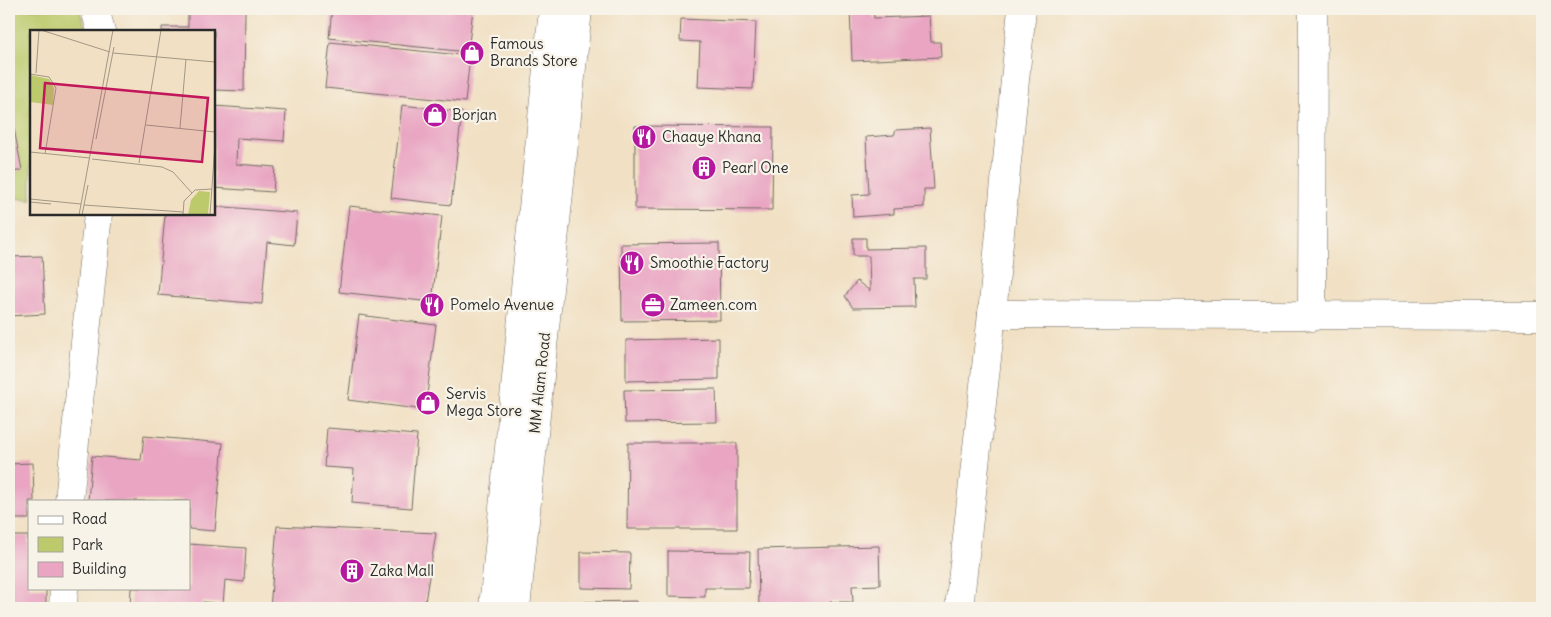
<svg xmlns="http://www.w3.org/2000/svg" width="1551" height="617" viewBox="0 0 1551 617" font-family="Delius,sans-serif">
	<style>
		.green { fill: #bcca6c; stroke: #747a4c }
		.building { fill: #e9a5c2 }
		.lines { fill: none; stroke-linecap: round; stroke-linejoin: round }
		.minor-casing { stroke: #706a60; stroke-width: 29 }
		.minor { stroke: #fff; stroke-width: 28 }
		.labels { text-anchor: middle; stroke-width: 4.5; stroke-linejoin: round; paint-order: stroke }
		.poi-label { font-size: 15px; fill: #2b2b2b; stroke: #f7f3e8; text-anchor: start }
		.street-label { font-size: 15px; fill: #2b2b2b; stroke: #f7f3e8 }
		.inset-road { fill: none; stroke: #a29886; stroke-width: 1 }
		.view { fill: #c2185b; fill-opacity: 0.15; stroke: #c2185b; stroke-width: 2.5 }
		.inset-edge { fill: none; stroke: #2b2b2b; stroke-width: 2.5 }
	</style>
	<rect width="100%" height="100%" fill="#f7f3e8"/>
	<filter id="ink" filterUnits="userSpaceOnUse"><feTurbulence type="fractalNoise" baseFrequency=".02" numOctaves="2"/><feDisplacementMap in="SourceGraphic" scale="10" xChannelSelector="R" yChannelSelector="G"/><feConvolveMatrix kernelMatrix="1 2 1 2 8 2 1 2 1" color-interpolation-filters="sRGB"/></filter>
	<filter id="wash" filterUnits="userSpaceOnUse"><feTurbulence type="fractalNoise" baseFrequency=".0096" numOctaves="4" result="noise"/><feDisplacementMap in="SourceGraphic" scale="20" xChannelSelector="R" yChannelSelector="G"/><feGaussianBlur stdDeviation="1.12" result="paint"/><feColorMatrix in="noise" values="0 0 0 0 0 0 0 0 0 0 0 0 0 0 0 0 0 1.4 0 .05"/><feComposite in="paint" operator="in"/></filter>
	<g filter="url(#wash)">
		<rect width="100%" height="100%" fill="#f1e0c3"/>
		<!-- green -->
		<polygon class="green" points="9,9 79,9 87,31 31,31 31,199 9,198"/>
		<g id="blocks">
			<!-- building -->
			<g class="building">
				<polygon points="188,9 245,10 244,91 214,90 214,31 162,31 162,27 188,27"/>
				<polygon points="332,9 473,9 468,52 329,38"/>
				<polygon points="850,9 873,9 874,18 929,16 931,42 940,42 941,57 852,61"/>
				<polygon points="681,19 756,22 753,89 698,87 700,42 680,41"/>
				<polygon points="330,42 470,56 465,102 325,88"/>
				<polygon points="9,103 22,170 9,173"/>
				<polygon points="402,105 462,112 451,205 391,198"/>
				<polygon points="214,106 286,111 284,141 237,138 236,164 275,167 273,192 214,188"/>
				<polygon points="635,126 773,127 772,210 635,209"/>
				<polygon points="930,128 934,189 924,189 924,207 894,209 894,214 853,217 852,195 869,194 866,137 894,135 896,130"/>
				<polygon points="214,206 297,213 294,245 267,242 262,304 158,295 165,214 214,214"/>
				<polygon points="349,206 442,216 432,302 339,292"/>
				<polygon points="853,238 866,238 866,249 926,248 926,279 914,279 915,307 853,308 845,296 857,281 870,291 869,256 853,256"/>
				<polygon points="719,243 720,320 622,321 621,244"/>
				<polygon points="42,256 45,314 9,316 9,257"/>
				<polygon points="359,315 436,325 425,410 348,400"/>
				<polygon points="719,338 719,379 626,381 626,340"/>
				<polygon points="716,389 717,422 625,423 624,390"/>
				<polygon points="327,428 417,435 411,508 352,503 354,469 324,467"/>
				<polygon points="144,436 223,443 215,531 189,529 189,501 88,501 92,456 141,460"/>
				<polygon points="628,443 737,443 737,529 627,529"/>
				<polygon points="33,463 34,501 29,501 29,519 9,519 9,464"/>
				<polygon points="277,526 436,533 424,608 270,608"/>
				<polygon points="9,536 28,536 29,588 46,588 46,608 9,608"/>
				<polygon points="189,544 246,548 244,582 225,580 223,604 203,602 202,608 130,608 131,588 189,588"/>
				<polygon points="879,546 880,585 852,586 853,602 830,602 830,608 759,608 758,549"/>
				<polygon points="668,551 750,552 749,588 705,588 705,597 668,596"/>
				<polygon points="581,552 630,553 629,589 581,588"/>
				<polygon points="637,601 637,608 586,608 585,602"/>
				<polygon points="667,605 667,608 642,608 642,606"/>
			</g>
		</g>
	</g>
	<g filter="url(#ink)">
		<use href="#blocks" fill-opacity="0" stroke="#706a60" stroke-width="1"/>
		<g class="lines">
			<defs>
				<g id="minor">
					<polyline points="95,9 101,31"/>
					<polyline points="992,314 1542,316"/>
					<polyline points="1312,317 1313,9"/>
					<polyline points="69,501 98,214"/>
					<polyline points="63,608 64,588"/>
					<polyline points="493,608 553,9"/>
					<polyline points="516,608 578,9"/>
					<polyline points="959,608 992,314 1022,9"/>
				</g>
			</defs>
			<!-- minor casing -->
			<use href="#minor" class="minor-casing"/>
			<!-- minor -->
			<use href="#minor" class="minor"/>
		</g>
	</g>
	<!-- icons -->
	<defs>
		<symbol id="shop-disc" viewBox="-11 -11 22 22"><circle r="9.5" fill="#b5179e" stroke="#f7f3e8"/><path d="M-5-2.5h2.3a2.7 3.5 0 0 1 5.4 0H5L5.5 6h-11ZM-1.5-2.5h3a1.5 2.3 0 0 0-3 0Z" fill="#fff"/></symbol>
		<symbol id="restaurant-disc" viewBox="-11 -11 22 22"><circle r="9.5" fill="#b5179e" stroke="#f7f3e8"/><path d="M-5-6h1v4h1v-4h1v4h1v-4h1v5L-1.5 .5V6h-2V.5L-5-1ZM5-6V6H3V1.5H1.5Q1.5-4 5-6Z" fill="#fff"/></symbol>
		<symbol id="building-disc" viewBox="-11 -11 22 22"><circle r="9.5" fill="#b5179e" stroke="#f7f3e8"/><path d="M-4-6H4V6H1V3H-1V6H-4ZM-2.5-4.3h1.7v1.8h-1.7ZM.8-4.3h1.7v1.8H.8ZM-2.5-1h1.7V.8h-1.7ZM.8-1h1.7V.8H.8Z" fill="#fff"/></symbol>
		<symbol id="office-disc" viewBox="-11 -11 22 22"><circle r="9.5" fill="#b5179e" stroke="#f7f3e8"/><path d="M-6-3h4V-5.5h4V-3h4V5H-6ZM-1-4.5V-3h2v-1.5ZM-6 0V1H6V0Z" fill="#fff"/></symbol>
	</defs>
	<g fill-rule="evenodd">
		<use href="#shop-disc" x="458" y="39" width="28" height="28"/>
		<use href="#shop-disc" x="421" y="101" width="28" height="28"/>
		<use href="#restaurant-disc" x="630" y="123" width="28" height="28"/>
		<use href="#building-disc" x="690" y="154" width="28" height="28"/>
		<use href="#restaurant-disc" x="618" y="249" width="28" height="28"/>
		<use href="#restaurant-disc" x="418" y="291" width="28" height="28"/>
		<use href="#office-disc" x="639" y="291" width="28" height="28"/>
		<use href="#shop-disc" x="414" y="389" width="28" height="28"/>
		<use href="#building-disc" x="338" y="557" width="28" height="28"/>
	</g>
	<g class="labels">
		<!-- poi labels -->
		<g class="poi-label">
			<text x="490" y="49">Famous<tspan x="490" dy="17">Brands Store</tspan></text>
			<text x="452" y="120">Borjan</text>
			<text x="662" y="142">Chaaye Khana</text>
			<text x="722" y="173">Pearl One</text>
			<text x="650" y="268">Smoothie Factory</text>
			<text x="450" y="310">Pomelo Avenue</text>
			<text x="670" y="310">Zameen.com</text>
			<text x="446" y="399">Servis<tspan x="446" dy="17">Mega Store</tspan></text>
			<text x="370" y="576">Zaka Mall</text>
		</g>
		<!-- street labels -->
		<g class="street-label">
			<text transform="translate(540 383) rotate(-84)" y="5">MM Alam Road</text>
		</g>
	</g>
	<!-- overview -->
	<g transform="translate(30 30)">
		<rect width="185" height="185" fill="#f1e0c3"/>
		<path d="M0,45l19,4 5,9 -1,17 -23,-3zM169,161l11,1 -2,23h-20l3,-15z" fill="#bcca6c"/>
		<path class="inset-road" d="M11,0l69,22M83,23l102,9M6,43l3,-43M0,44l19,3 7,11 -11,66M116,95l69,7M150,98l6,-69M66,109l18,-92M0,122l60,6M62,129l70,8 11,5 19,21M109,133l22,-133M0,169l51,5M0,172l21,2M54,175l99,7M49,185l34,-185M52,185l6,-30M153,185l1,-14 11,-11 17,-1M180,185l5,-71"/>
		<path class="view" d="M15,53l163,15 -6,64 -162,-14z"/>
		<rect width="185" height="185" class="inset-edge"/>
	</g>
	<!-- margin -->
	<rect width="1551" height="617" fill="none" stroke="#f7f3e8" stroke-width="30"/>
	<!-- legend -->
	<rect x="28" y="500" width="162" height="90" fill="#f7f3e8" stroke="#a5a39c"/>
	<rect x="38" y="516" width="25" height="8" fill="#ffffff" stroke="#a5a39c"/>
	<text x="72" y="524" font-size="15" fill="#2b2b2b">Road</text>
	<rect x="38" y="537" width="25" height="15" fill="#bcca6c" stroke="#a5a39c"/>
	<text x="72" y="550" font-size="15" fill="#2b2b2b">Park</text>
	<rect x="38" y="562" width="25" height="15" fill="#e9a5c2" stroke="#a5a39c"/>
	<text x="72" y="574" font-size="15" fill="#2b2b2b">Building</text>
</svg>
